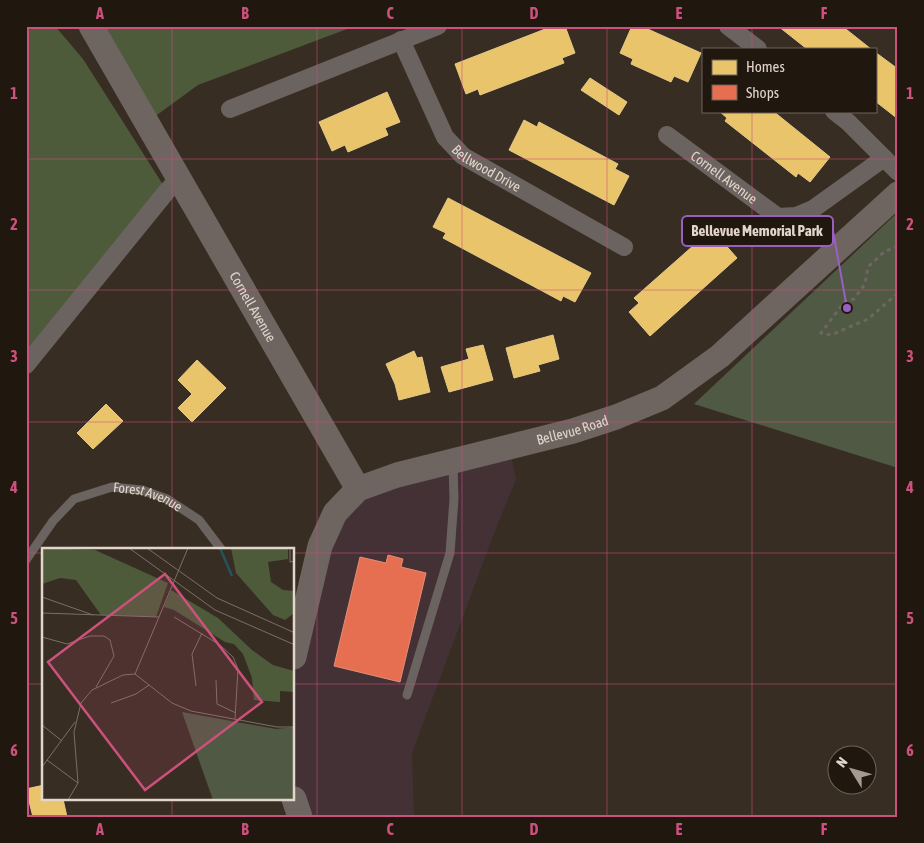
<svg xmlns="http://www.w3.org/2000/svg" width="924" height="843" viewBox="0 0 924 843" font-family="'Asap Condensed',sans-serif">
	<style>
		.commercial { fill: #443136 }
		.green { fill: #505943 }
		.forest { fill: #4d5b3a }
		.homes { fill: #e9c46a; stroke: #e7c987 }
		.shops { fill: #e76f51; stroke: #e68e75 }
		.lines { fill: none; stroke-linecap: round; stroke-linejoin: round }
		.path { stroke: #6e6663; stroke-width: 3; stroke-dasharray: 4 4; stroke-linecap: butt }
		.lane { stroke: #6b635f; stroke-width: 9 }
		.street { stroke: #6b635f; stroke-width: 18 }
		.secondary { stroke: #6e6460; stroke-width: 25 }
		.grid { fill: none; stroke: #cc517c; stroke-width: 1; stroke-opacity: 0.55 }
		.labels { text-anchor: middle; stroke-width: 5; stroke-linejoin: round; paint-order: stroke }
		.street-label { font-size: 14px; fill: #e2d5ca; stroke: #20170f }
		.inset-river { fill: none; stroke: #25545f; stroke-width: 2.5 }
		.inset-road { fill: none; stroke: #7c7066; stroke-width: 1 }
		.view { fill: #cc517c; fill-opacity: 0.15; stroke: #cc517c; stroke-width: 2.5 }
		.inset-edge { fill: none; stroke: #e2d5ca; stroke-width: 2.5 }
		.leader { fill: none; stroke: #9a5fc2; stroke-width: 2 }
		.callout-dot { fill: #9a5fc2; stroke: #20170f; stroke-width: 2 }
		.callout { fill: #20170f; stroke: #9a5fc2; stroke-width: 2 }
		.callout-label { font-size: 15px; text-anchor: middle; font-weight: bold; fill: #e2d5ca }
		.neatline { fill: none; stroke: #cc517c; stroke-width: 2 }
		.grid-label { font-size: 16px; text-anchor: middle; font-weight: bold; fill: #cc517c }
	</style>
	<rect width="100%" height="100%" fill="#382d23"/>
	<!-- commercial -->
	<polygon class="commercial" points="509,447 516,479 493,536 412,753 414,817 300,817 294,799 294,657 320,547 358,489"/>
	<!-- green -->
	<polygon class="green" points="898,212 898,468 694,404"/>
	<!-- forest -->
	<g class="forest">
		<polygon points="38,26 55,26 83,59 167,191 26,365 26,31"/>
		<polygon points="106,26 355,26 198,85 146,123 93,30"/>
	</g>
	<!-- homes -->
	<g class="homes">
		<polygon points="553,26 565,26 575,53 562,58 564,63 480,95 478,89 466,94 455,64"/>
		<polygon points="632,26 641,26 701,53 688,82 674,76 671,82 631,64 633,59 620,53"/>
		<polygon points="778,26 842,26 871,49 807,49"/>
		<polygon points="875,52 898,69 898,119 875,101"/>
		<polygon points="590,78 627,102 619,115 581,90"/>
		<polygon points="387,92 400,122 385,128 388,135 348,152 345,145 332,151 319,122"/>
		<polygon points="719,111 773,111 830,157 810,182 798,173 796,177 725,121 727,118"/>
		<polygon points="524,120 537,127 539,122 618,164 615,169 629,176 614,205 509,150"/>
		<polygon points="448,198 591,273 575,302 563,296 561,301 443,238 446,233 433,227"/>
		<polygon points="715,233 737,258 650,336 629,312 639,303 634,298 702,238 705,242"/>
		<polygon points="553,335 559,359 538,365 540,371 514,378 506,348"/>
		<polygon points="483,345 493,380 449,392 441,367 469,359 466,349"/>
		<polygon points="414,351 417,358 422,357 430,392 399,400 395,384 386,364"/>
		<polygon points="197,360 226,388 192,422 178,408 192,394 178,380"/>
		<polygon points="106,404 123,421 93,449 77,433"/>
		<polygon points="44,785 44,799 63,799 67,817 33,817 26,789"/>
	</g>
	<!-- shops -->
	<polygon class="shops" points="388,555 403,559 401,567 426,573 400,682 334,666 360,557 386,563"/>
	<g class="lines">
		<!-- path -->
		<polyline class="path" points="898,246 884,252 868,267 865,284 854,299 845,301 821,333 831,335 868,319 898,293"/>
		<!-- lane -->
		<g class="lane">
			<path id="s1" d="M26,560l27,-39 21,-22 38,-12 30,3 25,9 32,21 22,29"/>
			<polyline points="407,695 450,553 454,499 453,464"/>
		</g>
		<!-- street -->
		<g class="street">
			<polyline points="728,26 758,49"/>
			<path id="s2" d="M401,40l44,97 18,19 161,91"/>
			<polyline points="230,109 438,26"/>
			<polyline points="834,111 848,122 898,172"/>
			<path id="s3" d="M667,135l111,82 18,-1 17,-7 71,-51"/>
			<polyline points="26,365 167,191 178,179"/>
		</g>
		<!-- secondary -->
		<g class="secondary">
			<path id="s4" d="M91,26l267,463"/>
			<path id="s5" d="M294,657l26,-111 15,-33 23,-24 39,-14 176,-44 43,-14 46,-19 58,-42 178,-162"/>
			<polyline points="294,799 300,817"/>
		</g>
	</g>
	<!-- grid -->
	<path class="grid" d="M172,26v523M317,26v791M462,26v791M607,26v791M752,26v23M752,111v706M26,159h872M26,290h872M26,422h872M26,553h18M294,553h604M26,684h18M294,684h604M172,799v18"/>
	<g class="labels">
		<!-- street labels -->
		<g class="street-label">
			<text dy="5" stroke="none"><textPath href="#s2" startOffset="159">Bellwood Drive</textPath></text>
			<text dy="5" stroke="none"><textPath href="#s3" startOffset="71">Cornell Avenue</textPath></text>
			<text dy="5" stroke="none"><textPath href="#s4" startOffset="324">Cornell Avenue</textPath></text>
			<text dy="5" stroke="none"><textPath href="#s5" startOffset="406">Bellevue Road</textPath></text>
			<text dy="5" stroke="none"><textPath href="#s1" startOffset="155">Forest Avenue</textPath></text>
		</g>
	</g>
	<!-- overview -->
	<g transform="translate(42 548)">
		<rect width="252" height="252" fill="#382d23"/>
		<path d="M140,164l94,17 18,-2v73h-81z" fill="#505943"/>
		<path d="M0,0l53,2 73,33 -12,34 -55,-2 -25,-35 -16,-2 -18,6zM189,0h57v11l-20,3 3,20 12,8 11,1v22l-9,7 -12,-5 -37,-42zM129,42l47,28 34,32 21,15 21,6v21l-14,-1v11l-26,-2 -2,-22 -9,-24 -9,-10 -9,-2 -51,-32 -10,-3z" fill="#4d5b3a"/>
		<path class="inset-river" d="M178,0l12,28"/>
		<path class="inset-road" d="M87,0l86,62 80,35M105,0l70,50 78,35M248,0v14l5,-1M0,49l51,18M0,65l117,4M132,69l46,28 13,12 5,12 -3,50M0,89l25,7 23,-8h14l6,4 4,16 -18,31M93,126l53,-126M174,132l1,24 19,9M154,138l-4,-32 10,-21M69,155l25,-9 13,-9M0,177l20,16M5,212l31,23M0,219l33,-45M26,252l10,-17 -4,-51 7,-29 11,-13 31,-15 12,-1 37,29 19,8 86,16h18"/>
		<path class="view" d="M123,26l97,128 -117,88 -97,-128z"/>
		<rect width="252" height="252" class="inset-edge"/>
	</g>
	<!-- callouts -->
	<path class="leader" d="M847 308L833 231"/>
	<circle class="callout-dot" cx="847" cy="308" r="5"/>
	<rect class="callout" x="682" y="216" width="151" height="30" rx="5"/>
	<g class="callout-label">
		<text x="757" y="236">Bellevue Memorial Park</text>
	</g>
	<!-- border -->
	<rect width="924" height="843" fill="none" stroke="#20170f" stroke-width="55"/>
	<!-- legend -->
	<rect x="702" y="48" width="175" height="65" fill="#20170f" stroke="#6e635a"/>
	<rect x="712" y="60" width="25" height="15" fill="#e9c46a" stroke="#6e635a"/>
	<text x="746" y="72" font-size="15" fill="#e2d5ca">Homes</text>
	<rect x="712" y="85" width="25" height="15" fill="#e76f51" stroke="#6e635a"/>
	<text x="746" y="98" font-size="15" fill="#e2d5ca">Shops</text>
	<!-- north arrow -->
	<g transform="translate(852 770) rotate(307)"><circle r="24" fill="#20170f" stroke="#6e635a"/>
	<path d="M0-4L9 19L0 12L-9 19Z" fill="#a69a90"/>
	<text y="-8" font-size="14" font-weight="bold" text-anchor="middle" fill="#e2d5ca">N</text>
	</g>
	<rect x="28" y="28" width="868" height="788" class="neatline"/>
	<g class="grid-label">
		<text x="100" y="19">A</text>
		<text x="245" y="19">B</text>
		<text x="390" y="19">C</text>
		<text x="534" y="19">D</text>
		<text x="679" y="19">E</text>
		<text x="824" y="19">F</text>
		<text x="14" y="99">1</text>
		<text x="910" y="99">1</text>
		<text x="14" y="230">2</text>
		<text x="910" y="230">2</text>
		<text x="14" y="362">3</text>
		<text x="910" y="362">3</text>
		<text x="14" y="493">4</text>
		<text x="910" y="493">4</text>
		<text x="14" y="624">5</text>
		<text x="910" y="624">5</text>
		<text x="14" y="756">6</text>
		<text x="910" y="756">6</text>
		<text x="100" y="835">A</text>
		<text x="245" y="835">B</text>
		<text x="390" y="835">C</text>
		<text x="534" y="835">D</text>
		<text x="679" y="835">E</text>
		<text x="824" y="835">F</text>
	</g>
</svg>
